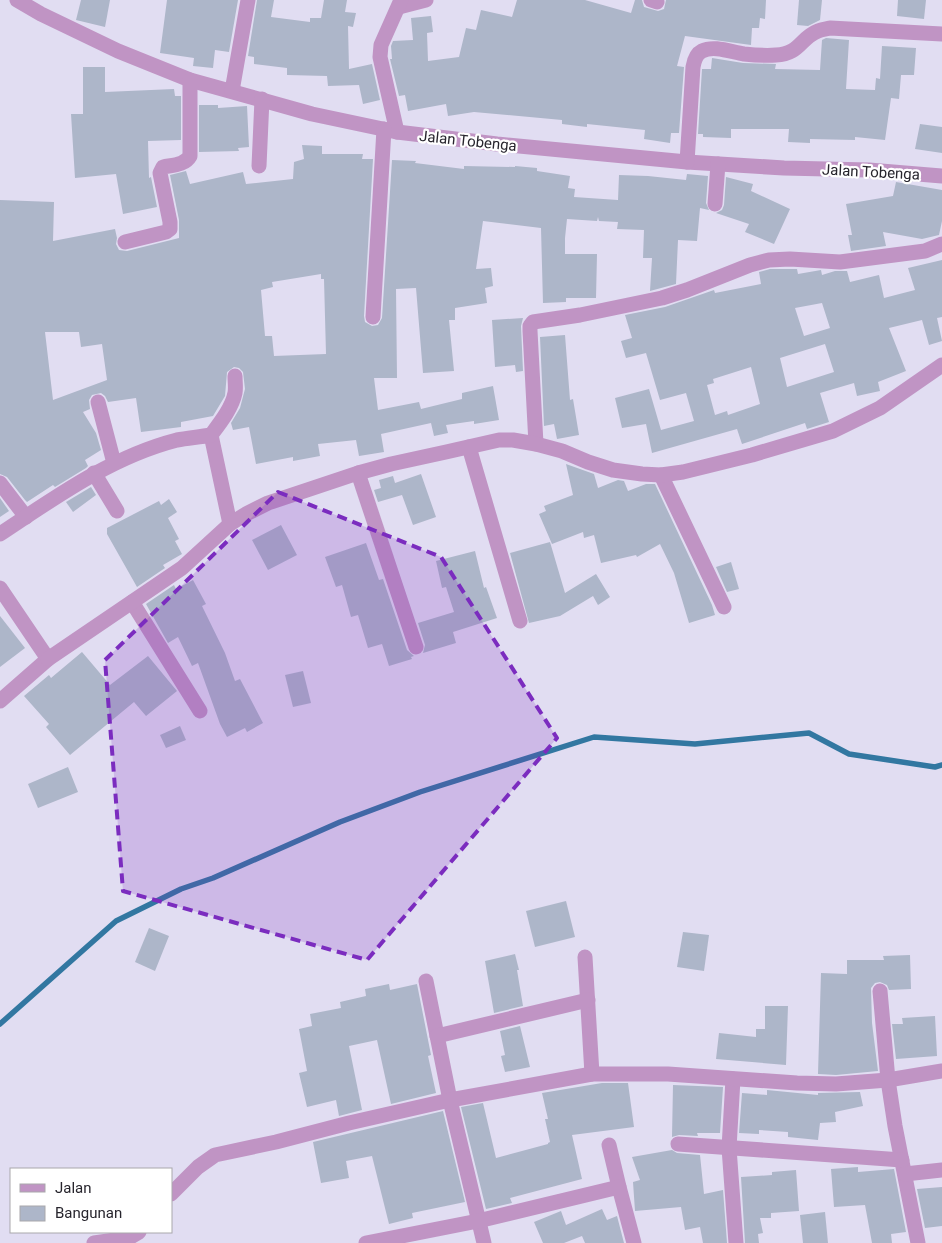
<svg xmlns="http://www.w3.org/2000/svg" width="942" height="1243" viewBox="0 0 942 1243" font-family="Roboto,sans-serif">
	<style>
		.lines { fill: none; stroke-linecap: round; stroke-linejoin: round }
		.stream { stroke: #3277a1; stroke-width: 5.5 }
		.building { fill: #adb6c9; fill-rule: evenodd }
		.minor { stroke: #c094c4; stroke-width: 15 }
		.marked { fill: #7b2cbf; fill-opacity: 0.2; stroke: #7b2cbf; stroke-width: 4; stroke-dasharray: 10 6; stroke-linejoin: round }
		.labels { text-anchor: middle; stroke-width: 4.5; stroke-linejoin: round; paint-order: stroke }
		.street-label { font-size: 15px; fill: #27252d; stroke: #fff }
	</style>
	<rect width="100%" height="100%" fill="#e1ddf2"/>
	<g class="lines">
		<!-- stream -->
		<polyline class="stream" points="0,1024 116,921 181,889 213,878 340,822 420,792 594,737 695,744 809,733 849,754 935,767 942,765"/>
	</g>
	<!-- building -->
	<g class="building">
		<polygon points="81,0 110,0 105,27 76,20"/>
		<polygon points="167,0 238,0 229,52 215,50 213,68 193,66 194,58 160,53"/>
		<polygon points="257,0 274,0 271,17 310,22 310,18 321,18 324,0 347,0 345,12 356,13 353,27 348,26 349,69 372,64 380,100 363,104 359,85 328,86 327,76 287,75 287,68 254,64 254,57 248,56"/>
		<polygon points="517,0 585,0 631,13 635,0 642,0 644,7 658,11 664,9 666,0 766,0 765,19 760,18 759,28 752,28 751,45 685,36 677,66 684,67 679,133 671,133 670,143 644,139 645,130 587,124 587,127 562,124 562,120 474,112 448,116 446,104 408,111 405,95 399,96 390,59 392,59 391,46 393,41 413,40 411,18 431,16 433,32 427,33 428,61 459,57 466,28 476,30 481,10 512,17"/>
		<polygon points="799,0 822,0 820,20 808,26 797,25"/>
		<polygon points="898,0 926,0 924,19 897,16"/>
		<polygon points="826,38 849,40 846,89 875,90 876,78 880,79 882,46 916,48 914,75 901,75 899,99 891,98 885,140 855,137 855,140 810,139 810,143 788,142 789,129 731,129 731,138 703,137 703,134 698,134 702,69 711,69 712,58 743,63 776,64 775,69 820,70 822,40"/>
		<polygon points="83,67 105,67 105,92 174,89 175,96 181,96 181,140 148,141 149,178 151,177 157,207 123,214 116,174 75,178 71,114 83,114"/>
		<polygon points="199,105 218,105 218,108 247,106 249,147 238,148 239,151 199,152"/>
		<polygon points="920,124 942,127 942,153 915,149"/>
		<path d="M302,145l20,1v8h41l-1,5h11l-9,157 1,6 7,4 6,-1 4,-7 10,-158 24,1 -1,2 49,6v-3l51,1v-1l22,2v3l33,5 -2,12 7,1 -1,8 44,3 1,-25 29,1 38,4 1,-6 21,2 -2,27 3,7 -9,-2 -3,33 -19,-1 -2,44 -26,7 2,-33h-9l1,-28 -27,-1 1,-7 -19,-1 -1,-4 -1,4 -30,-2 -2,19v16h32l-1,44h-30v4l-23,1 -2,-75 -58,-7 -7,48 15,-1 2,18 -8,2 2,15 -32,5v12h-6l5,51 -31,2 -7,-85 -20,1 1,89h-23l4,32 41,-8 2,7 41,-10v-6l31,-7 6,34 -25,4v-3l-28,4 2,8 -14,3 -3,-13 -50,11 3,18 -25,4 -3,-16 -38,4 2,12 -27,5v-4l-37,7 -7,-37 -16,3 -2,-7 9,-15 5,-19 -2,-17 -4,-4 -5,-1 -7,5 -2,24 -12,20 -32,6v5l-40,5 -5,-34 -28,4 -3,-6 -4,-3 -9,2 -3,5 1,9 -7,3 13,21 5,17 -16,10 3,6 -2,2 -31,19 -2,-2 -26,17 -2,-2 -18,-23 -7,-3v-274l54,2 -1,39 62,-12 2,9 -1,6 3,6 8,1 52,-13v-18l-9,-45 16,-4 4,13 53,-12 3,12 47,-5 1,-17 10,-3zM321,274v5h3l2,75 -52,2 -2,-20h-7l-4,-46 12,-3 -1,-5zM45,332h34l2,15 21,-3 5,36 -54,20z"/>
		<polygon points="726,177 753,184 751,191 790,209 774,244 745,232 749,224 716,213 722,210 724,205"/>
		<polygon points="896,182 942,190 942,221 939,235 922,239 883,232 886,246 851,251 848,235 852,235 846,204 893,196"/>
		<path d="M942,260v57l-5,1 5,23 -13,4 -7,-25 -33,8 17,43 -28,11 2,9 -23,5 -3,-13 -34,10 9,29 -22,7 -2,-6 -63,21 -5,-15 -85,24 -6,-29 -24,4 -7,-30 34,-9 12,41 33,-9 -8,-28 -26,7 -14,-47 -20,5 -5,-17 11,-3 -7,-23 40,-8 49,-17 1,3 46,-9 -2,-12 11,-3h27l1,5 23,-4 1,5 13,-4h12l3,11 29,-7 5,23 31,-8 -7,-22zM822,303l8,25 -26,8 -9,-28zM825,344l9,28 -47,15 -7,-29zM751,367l9,37 -32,11 -1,-4 -12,4 -8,-30 7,-2 -1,-4z"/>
		<polygon points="523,318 521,326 523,371 516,372 515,365 495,367 492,320"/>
		<polygon points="565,335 570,400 573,399 579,435 557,439 554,424 544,426 540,337"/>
		<polygon points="566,464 594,474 598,488 618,480 624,481 628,491 646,484 655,484 712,605 715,615 689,623 674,573 660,544 637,557 636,555 601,563 594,535 584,538 583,532 552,544 539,514 546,511 544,506 573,495"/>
		<polygon points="421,474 436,517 413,525 402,495 378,502 374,490 381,488 379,480 393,476 395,483"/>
		<polygon points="91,487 96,495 73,512 66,502"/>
		<polygon points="0,498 9,511 0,517"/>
		<polygon points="169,499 177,512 168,518 179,539 175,541 182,554 163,565 165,568 137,587 107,534 107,528 159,501 161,505"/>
		<polygon points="281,525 297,555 268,570 252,540"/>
		<polygon points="550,542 565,593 596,574 610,597 598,605 593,596 560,616 529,623 510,553"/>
		<polygon points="366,543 379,580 383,579 407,650 414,656 411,657 412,659 389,666 382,644 368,648 358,615 351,617 342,585 336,587 325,557"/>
		<polygon points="475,551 484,588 486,587 497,618 453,632 456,643 423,653 425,645 418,623 454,612 446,587 442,588 436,561"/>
		<polygon points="731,562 739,589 727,592 716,567"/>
		<polygon points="193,580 206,604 202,606 225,653 235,681 240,679 263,723 247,732 245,728 227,737 220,724 198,663 192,666 178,637 168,643 146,604 174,585 176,589"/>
		<polygon points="0,616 25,648 0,667"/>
		<polygon points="82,652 110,685 148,656 177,691 146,716 134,702 70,755 46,727 49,724 24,696 49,675 51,678"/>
		<polygon points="303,671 311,703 293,707 285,675"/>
		<polygon points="180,726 186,740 166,748 160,735"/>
		<polygon points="68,767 78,792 38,808 28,784"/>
		<polygon points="566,901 575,937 535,947 526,911"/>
		<polygon points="149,928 169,936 155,971 135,962"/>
		<polygon points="683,932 709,935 704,971 677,967"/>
		<polygon points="515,954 519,970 517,970 523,1006 494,1013 485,961"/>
		<polygon points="910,955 911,989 889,990 887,985 880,982 875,983 871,988 872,1023 878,1071 836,1075 818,1074 821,973 847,974 847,960 884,960 883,956"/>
		<polygon points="389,984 390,990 417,984 431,1055 428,1056 436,1093 391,1104 377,1040 349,1046 362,1110 339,1116 336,1100 307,1107 299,1073 307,1071 299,1029 312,1026 310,1014 341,1008 340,1002 366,996 365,989"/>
		<polygon points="765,1006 788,1006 786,1065 716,1059 719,1033 756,1037 756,1029 765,1029"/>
		<polygon points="935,1016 937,1056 896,1059 892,1024 903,1024 902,1018"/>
		<polygon points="520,1026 530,1067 505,1072 501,1056 505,1055 500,1031"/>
		<polygon points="602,1083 628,1083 634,1127 572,1135 582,1179 510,1198 512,1203 486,1209 461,1107 483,1103 496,1158 548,1144 548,1143 550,1142 545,1119 548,1119 542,1093"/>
		<polygon points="673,1085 723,1087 720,1133 697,1133 698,1136 679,1135 672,1137"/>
		<polygon points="767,1090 818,1095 818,1093 860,1092 863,1106 835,1112 836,1122 820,1123 818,1140 788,1137 788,1132 759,1130 759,1134 739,1133 742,1093 767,1095"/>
		<polygon points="443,1111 465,1202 412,1213 413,1218 389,1224 372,1156 346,1161 349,1178 321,1183 313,1142"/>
		<polygon points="672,1150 677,1153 700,1155 704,1194 723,1190 727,1243 703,1243 700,1227 685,1230 681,1207 635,1211 633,1182 640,1180 632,1157"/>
		<polygon points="858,1167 858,1172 894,1169 906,1232 891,1234 892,1243 872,1243 865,1205 834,1207 831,1169"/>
		<polygon points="796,1170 799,1211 771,1213 771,1218 760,1218 763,1233 758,1234 759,1243 745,1243 741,1177 772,1175 772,1172"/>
		<polygon points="942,1187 942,1226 925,1228 917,1189"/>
		<polygon points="602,1209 607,1220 617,1216 624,1243 585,1243 582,1236 564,1243 543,1243 534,1222 561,1211 566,1225"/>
		<polygon points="825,1212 828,1243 803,1243 800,1215"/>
	</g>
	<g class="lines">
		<!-- minor -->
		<g class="minor">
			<polyline points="17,0 41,14 118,51 190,80 312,114 397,132 497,144 687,162 784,168 869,170 942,176"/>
			<polyline points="651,0 657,2"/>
			<polyline points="399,7 426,0"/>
			<polyline points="232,91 248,0"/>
			<polyline points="397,132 380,57 381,45 401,0"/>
			<path d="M687,162l6,-95c1,-6 3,-13 9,-16 12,-6 29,1 42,3 10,1 22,2 32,1 24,-1 24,-17 42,-24 4,-2 8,-2 12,-3l112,6"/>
			<polyline points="259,166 262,99"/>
			<polyline points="715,204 718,164"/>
			<path d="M125,242l41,-10 4,-3v-7l-10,-49 3,-6c10,-2 22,-2 27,-11v-76"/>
			<polyline points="373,317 384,129"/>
			<polyline points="98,402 114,463"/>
			<polyline points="211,435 230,524"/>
			<polyline points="536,444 530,331 530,326 533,322 580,315 662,298 687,290 750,265 769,260 790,259 840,262 925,251 942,244"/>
			<polyline points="469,447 520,621"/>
			<polyline points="94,473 117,511"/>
			<polyline points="358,473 416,647"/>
			<polyline points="661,475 724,607"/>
			<polyline points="0,483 26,517"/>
			<path d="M0,534c56,-37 111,-77 177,-94 11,-2 23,-3 34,-5 9,-12 21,-27 24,-42 1,-5 0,-11 0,-17"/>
			<polyline points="0,588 48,659 0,701"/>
			<polyline points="132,602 200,711"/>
			<polyline points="48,659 182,568 230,524 246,514 268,503 358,473 391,464 446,452 499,440 513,440 536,444 562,451 588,462 613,470 642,474 661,475 683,472 752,455 833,431 880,408 942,365"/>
			<polyline points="585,957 592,1074"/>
			<polyline points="426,981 450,1100 484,1243"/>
			<polyline points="880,991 888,1080 895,1126 918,1243"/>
			<polyline points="437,1036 588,1000"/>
			<polyline points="733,1079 729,1148 736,1243"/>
			<polyline points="678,1144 902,1160"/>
			<polyline points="609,1145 619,1187"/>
			<polyline points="905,1174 942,1170"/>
			<polyline points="171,1194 198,1167 215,1155 276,1142 349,1123 450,1100 592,1074 668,1074 797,1083 836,1084 888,1080 942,1071"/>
			<polyline points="94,1243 129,1238 139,1232"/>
			<polyline points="366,1243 478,1221 619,1187 634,1243"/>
		</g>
	</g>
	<!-- marked area -->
	<path class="marked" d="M278,492l163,65 116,181 -190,222 -244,-69 -18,-231z"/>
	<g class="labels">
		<!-- street labels -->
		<g class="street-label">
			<text transform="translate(468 141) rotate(6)" y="5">Jalan Tobenga</text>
			<text transform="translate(871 172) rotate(3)" y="5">Jalan Tobenga</text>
		</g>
	</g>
	<!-- legend -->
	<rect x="10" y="1168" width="162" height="65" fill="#ffffff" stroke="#a9a8ab"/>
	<rect x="20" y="1184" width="25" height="8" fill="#c094c4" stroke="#a9a8ab"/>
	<text x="55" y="1193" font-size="15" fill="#27252d">Jalan</text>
	<rect x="20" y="1206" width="25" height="15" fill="#adb6c9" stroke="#a9a8ab"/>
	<text x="55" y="1218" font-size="15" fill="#27252d">Bangunan</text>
</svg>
